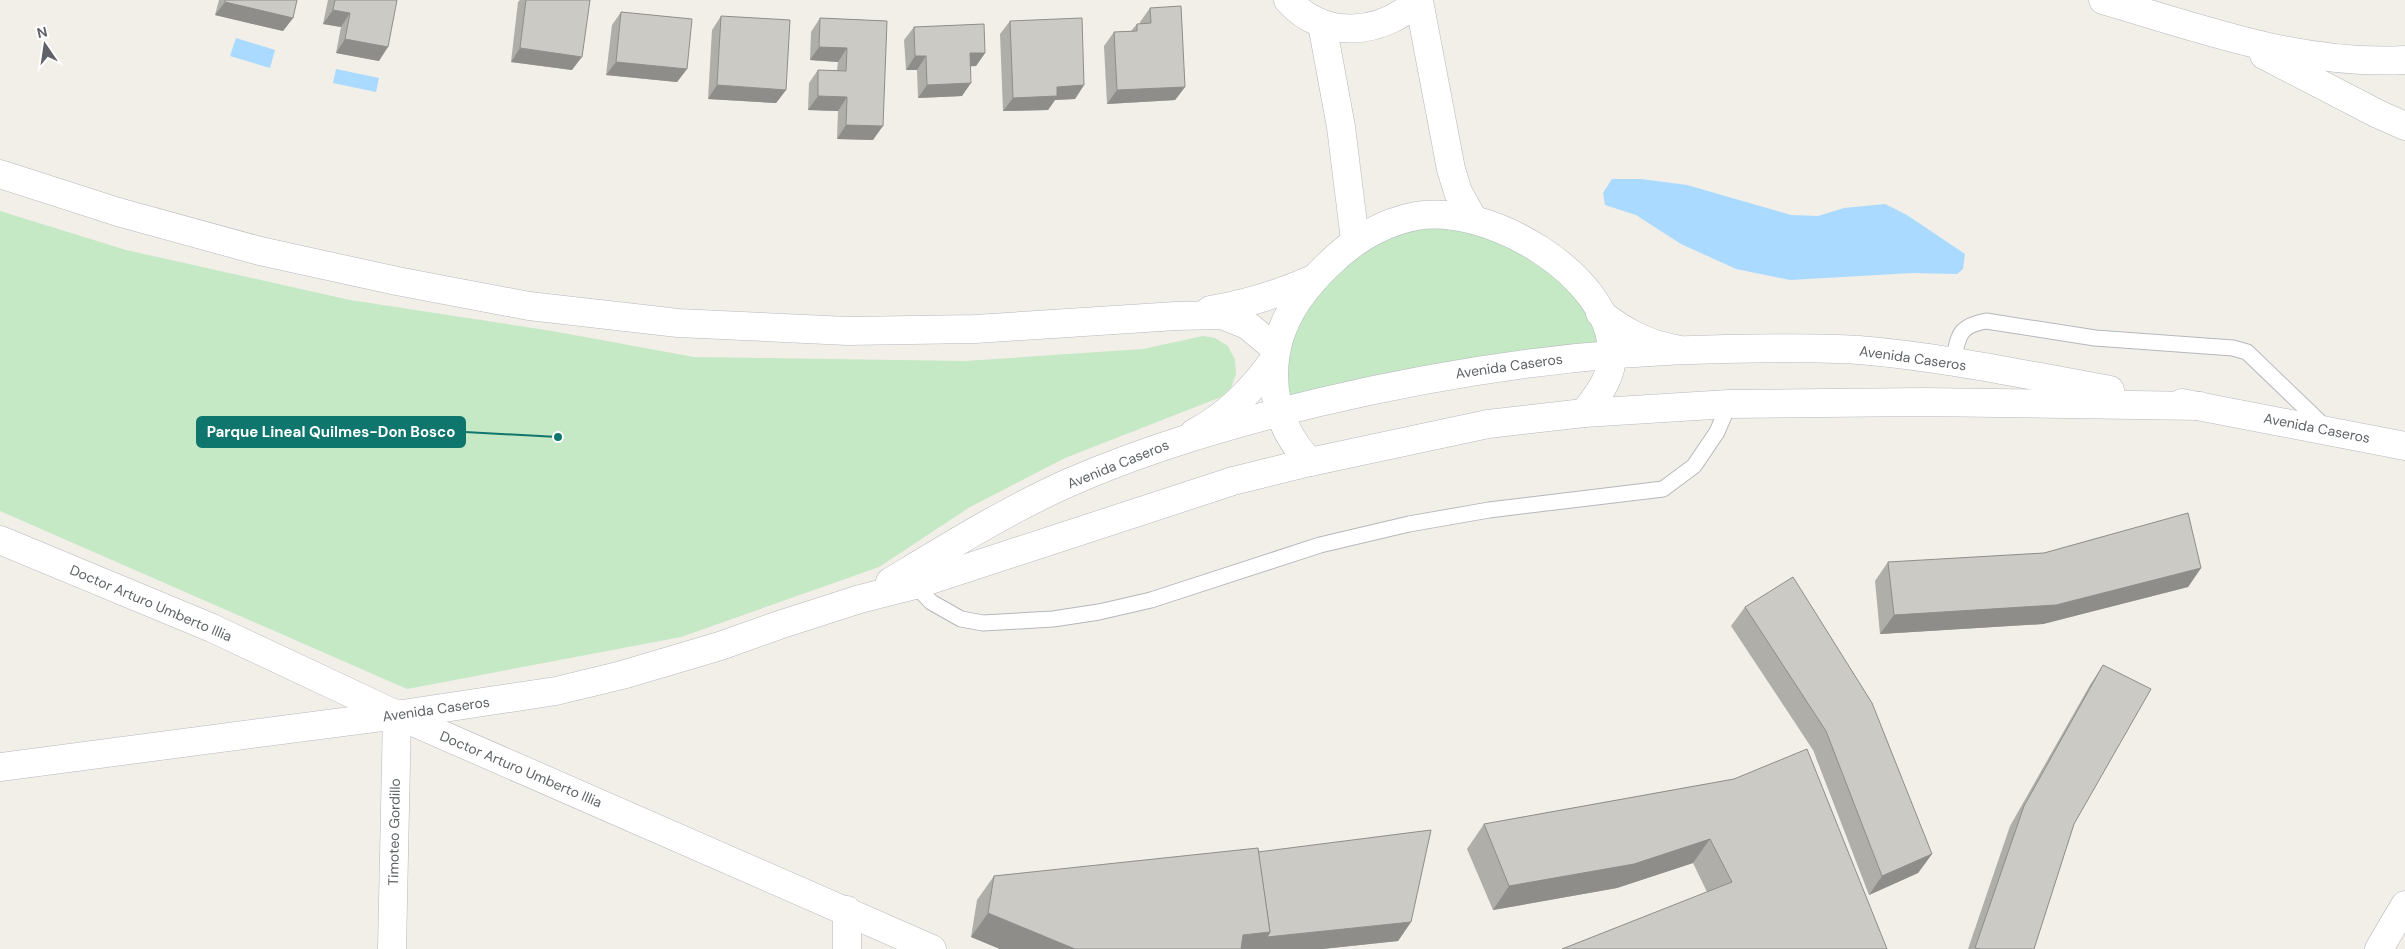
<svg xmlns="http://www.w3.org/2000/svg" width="2405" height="949" viewBox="0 0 2405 949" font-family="'DM Sans',sans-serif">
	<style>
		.green { fill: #c5e8c5 }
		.water { fill: #aadaff }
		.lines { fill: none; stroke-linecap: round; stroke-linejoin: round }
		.service-casing { stroke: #b5b8bc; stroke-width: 17 }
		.minor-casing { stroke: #b5b8bc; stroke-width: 29 }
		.tertiary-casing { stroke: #b5b8bc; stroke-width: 29 }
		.service { stroke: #fff; stroke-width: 15 }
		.minor { stroke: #fff; stroke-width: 28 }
		.tertiary { stroke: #fff; stroke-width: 28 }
		.wall { fill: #afaea9 }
		.shaded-wall { fill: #8f8d8a }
		.building { fill: #cccac5; stroke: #8f8d8a }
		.labels { text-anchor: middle; stroke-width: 4.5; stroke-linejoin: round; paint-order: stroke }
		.street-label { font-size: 14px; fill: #5f6368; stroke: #fff }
		.leader { fill: none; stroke: #0f766e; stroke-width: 2 }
		.callout-dot { fill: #0f766e; stroke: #fff; stroke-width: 2 }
		.callout { fill: #0f766e; stroke: #0f766e; stroke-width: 2 }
		.callout-label { font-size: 15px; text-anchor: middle; font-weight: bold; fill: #fff }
	</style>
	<rect width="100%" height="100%" fill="#f1efe8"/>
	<!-- green -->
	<g class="green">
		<polygon points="0,211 126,250 350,300 552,331 694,357 965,361 1143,349 1203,336 1215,338 1228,346 1235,360 1236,374 1231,388 1221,397 1065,458 970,507 879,567 681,637 407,689 0,511"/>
		<polygon points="1439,215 1557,262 1612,353 1279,412 1274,361 1332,260"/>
	</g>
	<!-- water -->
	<g class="water">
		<polygon points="236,38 275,50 270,68 230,56"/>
		<polygon points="336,69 379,78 376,92 333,83"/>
		<polygon points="1612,179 1641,179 1687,185 1791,215 1818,216 1844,208 1885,204 1907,215 1965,254 1963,269 1957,274 1912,273 1790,280 1736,269 1681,244 1636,215 1605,205 1603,193"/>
	</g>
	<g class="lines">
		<defs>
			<g id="service">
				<path d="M1952,362c8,-26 4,-35 34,-41l109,17 138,10 14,4 79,76"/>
				<polyline points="915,585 931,602 961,619 983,623 1053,619 1099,612 1151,600 1320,545 1409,524 1489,510 1663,489 1694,466 1717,432 1729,404"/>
			</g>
			<g id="minor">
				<path d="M1288,0c37,41 93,35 131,0"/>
				<path d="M2103,0c99,29 198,66 302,60"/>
				<polyline points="1419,1 1451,169 1458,192 1473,219"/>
				<polyline points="1322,24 1341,127 1355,240"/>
				<polyline points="2264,55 2378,114 2405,126"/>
				<polyline points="0,174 118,212 260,251 397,281 529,306 678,323 848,331 975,329 1176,316 1222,315 1247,325 1276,349"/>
				<path d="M1210,310c36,-6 69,-16 103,-31"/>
				<path d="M1600,313c23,18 46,31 76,36"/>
				<path d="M1194,433c34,-18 57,-42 79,-72"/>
				<path d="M1310,462c-33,-34 -44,-80 -30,-126 9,-28 27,-51 48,-71 25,-25 53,-42 88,-49 71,-13 195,58 196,136 1,25 -14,43 -28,61"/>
				<polyline points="0,540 212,628 397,715 932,949"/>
				<polyline points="847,910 847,949"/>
				<polyline points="392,949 397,715"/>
				<polyline points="2379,949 2405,905"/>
			</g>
			<g id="tertiary">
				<polyline points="2182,403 2405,446"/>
				<path d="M890,582c58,-35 116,-71 178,-99 80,-35 163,-59 248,-80 135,-32 270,-52 409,-54 44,-1 89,-2 134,1 84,7 168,25 251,40"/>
				<polyline points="0,767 397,715 556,691 622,675 720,646 779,625 860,599 915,585 1233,481 1310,462 1488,424 1584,413 1729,404 1922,402 2200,406"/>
			</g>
		</defs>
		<!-- service casing -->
		<use href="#service" class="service-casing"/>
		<!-- minor casing -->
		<use href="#minor" class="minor-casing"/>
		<!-- tertiary casing -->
		<use href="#tertiary" class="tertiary-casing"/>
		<!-- service -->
		<use href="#service" class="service"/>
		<!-- minor -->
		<use href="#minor" class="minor"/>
		<!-- tertiary -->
		<use href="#tertiary" class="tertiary"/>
	</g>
	<!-- wall -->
	<g class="wall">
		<polygon points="219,0 297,0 293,18 283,31 215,15"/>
		<polygon points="328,0 397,0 379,61 336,53 341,27 323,24"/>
		<polygon points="520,0 590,0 572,70 511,62 518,2"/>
		<polygon points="1150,8 1185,87 1175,100 1107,104 1104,46 1114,32 1131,31 1137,24 1140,24 1140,22"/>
		<polygon points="621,12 687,69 677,82 606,75 612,25"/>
		<polygon points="721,16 786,90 776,103 708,99 712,30"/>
		<polygon points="820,18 887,21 873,140 837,139 838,111 808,110 809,83 818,70 837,71 838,62 810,60 811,32"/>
		<polygon points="1010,21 1084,85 1075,99 1055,100 1048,110 1003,111 1000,34"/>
		<polygon points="914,27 985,53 976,66 971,66 962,96 918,98 917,70 906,70 904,40"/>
		<polygon points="1888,562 2201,568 2188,587 2043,624 1880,634 1875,581"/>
		<polygon points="1745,607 1932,854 1918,873 1869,895 1813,750 1731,626"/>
		<polygon points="2103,665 2074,824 2034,949 1968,949 2010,826 2090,685"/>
		<polygon points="1734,779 1887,949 1707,892 1693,863 1617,888 1493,910 1467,849 1484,824"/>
		<polygon points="1258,852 1411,922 1398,941 1322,949 1000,949 971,937 977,900 994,876"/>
	</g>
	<!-- shaded-wall -->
	<g class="shaded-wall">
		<polygon points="225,2 293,18 283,31 215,15"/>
		<polygon points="333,10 350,13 341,27 323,24"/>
		<polygon points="345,39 388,47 379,61 336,53"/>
		<polygon points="819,47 847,48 838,62 810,60"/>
		<polygon points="520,48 582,57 572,70 511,62"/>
		<polygon points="970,53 985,53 976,66 961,67"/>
		<polygon points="915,56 926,56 917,70 906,70"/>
		<polygon points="616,62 687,69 677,82 606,75"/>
		<polygon points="971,83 962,96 918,98 927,85"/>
		<polygon points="717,85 786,90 776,103 708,99"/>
		<polygon points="1084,85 1075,99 1055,100 1048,110 1003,111 1013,98 1057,87"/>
		<polygon points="1185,87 1175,100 1107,104 1117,90"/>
		<polygon points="818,96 847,97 838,111 808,110"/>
		<polygon points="846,125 883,126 873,140 837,139"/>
		<polygon points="2201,568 2188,587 2043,624 1880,634 1894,615"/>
		<polygon points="1710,839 1693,863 1617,888 1493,910 1509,886"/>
		<polygon points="1932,854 1918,873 1869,895 1882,876"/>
		<polygon points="988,913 1075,949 1000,949 971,937"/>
		<polygon points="1411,922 1398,941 1322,949 1233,949 1243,935 1270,932"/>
	</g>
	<!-- building -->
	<g class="building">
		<polygon points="225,0 297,0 293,18 225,2"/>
		<polygon points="335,0 397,0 388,47 345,39 350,13 333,10"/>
		<polygon points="526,0 590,0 582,57 520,48"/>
		<polygon points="1181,6 1185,87 1117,90 1114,32 1137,31 1137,24 1151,23 1150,8"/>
		<polygon points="621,12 692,19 687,69 616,62"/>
		<polygon points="721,16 790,20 786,90 717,85"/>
		<polygon points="820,18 887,21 883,126 846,125 847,97 818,96 818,70 846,71 847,48 819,47"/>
		<polygon points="1082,18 1084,85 1057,87 1057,96 1013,98 1010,21"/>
		<polygon points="984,24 985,53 970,53 971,83 927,85 926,56 915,56 914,27"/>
		<polygon points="2188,513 2201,568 2056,605 1894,615 1888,562 2044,553"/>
		<polygon points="1793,577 1872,703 1932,854 1882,876 1826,731 1745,607"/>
		<polygon points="2103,665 2151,689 2074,824 2034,949 1980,949 1975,948 2024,806"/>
		<polygon points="1807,749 1887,949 1562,949 1732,882 1710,839 1634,864 1509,886 1484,824 1734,779"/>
		<polygon points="1431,830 1411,922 1267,937 1270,932 1258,852"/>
		<polygon points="1258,848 1270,932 1243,935 1241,949 1075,949 988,913 994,876"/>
	</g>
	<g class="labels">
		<!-- street labels -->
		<g class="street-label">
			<text transform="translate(1913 358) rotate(8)" y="5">Avenida Caseros</text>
			<text transform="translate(1509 366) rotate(-8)" y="5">Avenida Caseros</text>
			<text transform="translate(2317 428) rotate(11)" y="5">Avenida Caseros</text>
			<text transform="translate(1118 464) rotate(-22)" y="5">Avenida Caseros</text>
			<text transform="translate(151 603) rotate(23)" y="5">Doctor Arturo Umberto Illia</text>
			<text transform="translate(436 709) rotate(-8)" y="5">Avenida Caseros</text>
			<text transform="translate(521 769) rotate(23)" y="5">Doctor Arturo Umberto Illia</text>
			<text transform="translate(394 832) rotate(-89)" y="5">Timoteo Gordillo</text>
		</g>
	</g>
	<!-- callouts -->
	<path class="leader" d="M558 437L465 432"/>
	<circle class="callout-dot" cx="558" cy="437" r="5"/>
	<rect class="callout" x="197" y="417" width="268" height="30" rx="5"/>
	<g class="callout-label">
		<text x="331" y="437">Parque Lineal Quilmes-Don Bosco</text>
	</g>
	<!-- north arrow -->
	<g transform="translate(45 45) rotate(347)" stroke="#ffffff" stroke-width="4" paint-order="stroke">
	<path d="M0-4L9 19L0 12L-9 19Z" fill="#5f6368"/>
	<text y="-8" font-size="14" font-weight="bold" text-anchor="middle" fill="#5f6368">N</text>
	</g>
</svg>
